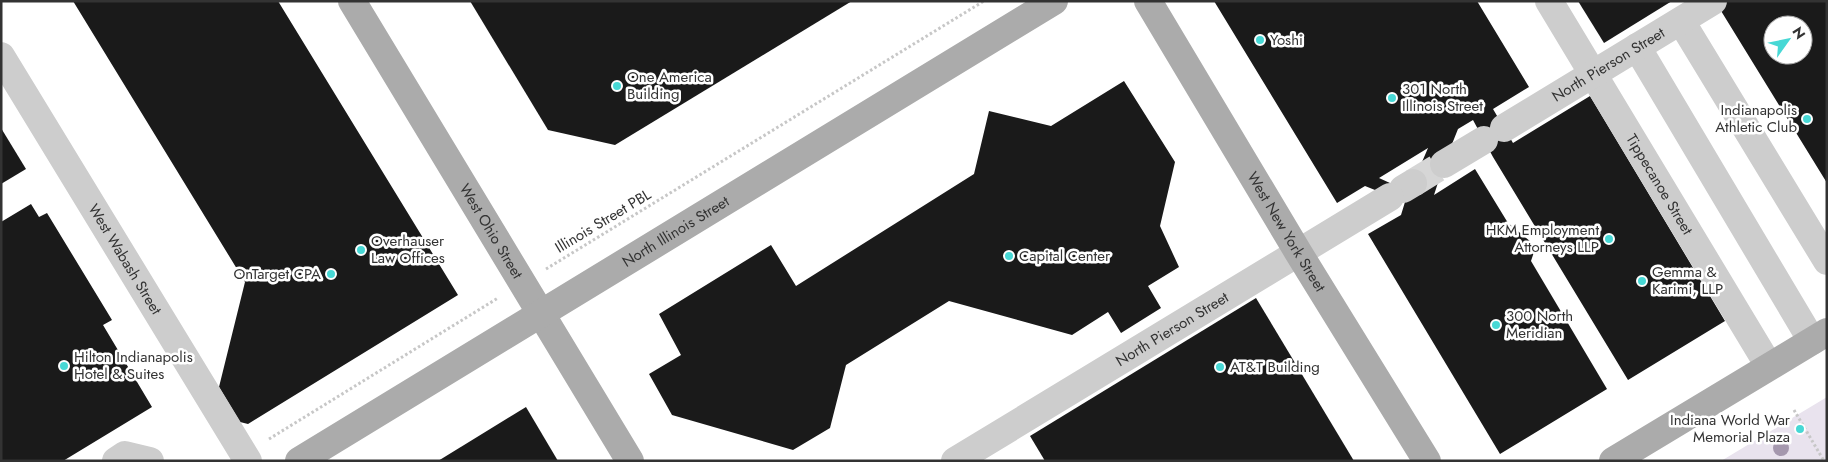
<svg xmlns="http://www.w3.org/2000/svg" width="1828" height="462" viewBox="0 0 1828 462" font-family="Jost,sans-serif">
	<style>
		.green { fill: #e9e3ee }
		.building { fill: #1a1a1a; fill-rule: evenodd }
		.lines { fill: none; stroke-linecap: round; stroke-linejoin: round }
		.minor-tunnel { stroke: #d6d6d6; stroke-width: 28; stroke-dasharray: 28 14; stroke-linecap: butt }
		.path { stroke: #c7c7c7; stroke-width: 3; stroke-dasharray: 2.5 2.5; stroke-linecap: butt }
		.minor { stroke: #cdcdcd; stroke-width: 28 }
		.major { stroke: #ababab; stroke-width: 28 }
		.tree { fill: #a598ae }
		.poi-dot { fill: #47d8d5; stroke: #fff; stroke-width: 2 }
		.labels { text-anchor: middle; stroke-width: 5; stroke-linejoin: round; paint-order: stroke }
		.poi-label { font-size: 15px; fill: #333; stroke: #fff; text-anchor: start }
		.street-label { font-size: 15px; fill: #333; stroke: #fff }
	</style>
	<rect width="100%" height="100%" fill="#fff"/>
	<!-- green -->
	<polygon class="green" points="1827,397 1827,461 1721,461"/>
	<!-- building -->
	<g class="building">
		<polygon points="73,1 278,1 458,295 248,424 240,422 219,387 245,282"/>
		<polygon points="470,1 852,1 615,145 548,130"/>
		<path d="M1214,1h263l52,86 -36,22 20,34 77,-47 135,225 -97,59 -135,-223 -20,-37 -15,9 -14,35 -10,31 41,-26 33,54 28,23 -5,15 76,128 -107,65 -132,-220 33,-19 4,-13 -40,-16 -28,17zM1428,148l-15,35 -10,6 -24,-11z"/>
		<polygon points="1578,1 1672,1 1604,43"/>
		<path d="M1726,1h101v182l-109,-177zM1773,25h30v30h-30z"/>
		<polygon points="1124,81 1175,162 1160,226 1179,267 1148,286 1161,308 1121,333 1108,312 1072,335 949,301 846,365 830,428 793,450 672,415 649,374 681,355 659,314 771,245 796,286 974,174 989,111 1051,126"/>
		<polygon points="1,128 26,169 1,184"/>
		<polygon points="31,204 39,217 47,213 112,320 103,325 152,407 63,461 1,461 1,222"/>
		<polygon points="1256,298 1354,461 1045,461 1030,436"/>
		<polygon points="526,407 558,461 438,461"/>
	</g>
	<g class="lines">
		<!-- minor-tunnel -->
		<polyline class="minor-tunnel" points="1413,183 1444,164"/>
		<!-- path -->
		<g class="path">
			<polyline points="546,269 984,1"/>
			<polyline points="1794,410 1824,461"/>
			<polyline points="269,439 498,298"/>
		</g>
		<!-- minor -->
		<g class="minor">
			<path id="s1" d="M1549,1l220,365"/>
			<polyline points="1681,21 1827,261"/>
			<polyline points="1637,47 1812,341"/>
			<path id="s2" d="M1,56l247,405"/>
			<path id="s3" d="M1504,128l209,-127"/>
			<polyline points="1444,164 1484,140"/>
			<polyline points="1403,189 1413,183"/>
			<polyline points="116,461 125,455 150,461"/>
			<path id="s4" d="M955,461l435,-264"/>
		</g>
		<!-- major -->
		<g class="major">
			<path id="s5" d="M352,1l278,460"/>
			<path id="s6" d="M1148,1l150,251 129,209"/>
			<path id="s7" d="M299,461l755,-460"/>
			<polyline points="1613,461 1827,332"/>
		</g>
	</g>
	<!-- trees -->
	<circle class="tree" cx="1781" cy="448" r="8"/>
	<!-- markers -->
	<g class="poi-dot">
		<circle cx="1260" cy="40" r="5"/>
		<circle cx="617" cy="86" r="5"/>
		<circle cx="1392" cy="98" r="5"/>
		<circle cx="1807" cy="119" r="5"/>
		<circle cx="1609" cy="239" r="5"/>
		<circle cx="361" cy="250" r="5"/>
		<circle cx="1009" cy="256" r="5"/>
		<circle cx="331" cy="274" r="5"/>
		<circle cx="1642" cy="281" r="5"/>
		<circle cx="1496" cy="325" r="5"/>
		<circle cx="64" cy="366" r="5"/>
		<circle cx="1220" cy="367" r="5"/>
		<circle cx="1800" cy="429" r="5"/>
	</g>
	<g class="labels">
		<!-- poi labels -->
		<g class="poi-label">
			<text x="1270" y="45">Yoshi</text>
			<text x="627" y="82">One America<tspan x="627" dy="17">Building</tspan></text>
			<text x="1402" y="94">301 North<tspan x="1402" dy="17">Illinois Street</tspan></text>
			<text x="1797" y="115" text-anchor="end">Indianapolis<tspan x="1797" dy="17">Athletic Club</tspan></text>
			<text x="1599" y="235" text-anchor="end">HKM Employment<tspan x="1599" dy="17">Attorneys LLP</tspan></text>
			<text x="371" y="246">Overhauser<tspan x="371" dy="17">Law Offices</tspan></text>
			<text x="1019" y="261">Capital Center</text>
			<text x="1652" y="277">Gemma &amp;<tspan x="1652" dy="17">Karimi, LLP</tspan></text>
			<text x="321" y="279" text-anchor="end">OnTarget CPA</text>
			<text x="1506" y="321">300 North<tspan x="1506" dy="17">Meridian</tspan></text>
			<text x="74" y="362">Hilton Indianapolis<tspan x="74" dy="17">Hotel &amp; Suites</tspan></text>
			<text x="1230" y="372">AT&amp;T Building</text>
			<text x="1790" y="425" text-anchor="end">Indiana World War<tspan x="1790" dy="17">Memorial Plaza</tspan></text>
		</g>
		<!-- street labels -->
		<g class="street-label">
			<text dy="5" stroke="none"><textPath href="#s3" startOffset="122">North Pierson Street</textPath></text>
			<text dy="5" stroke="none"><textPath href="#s1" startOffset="214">Tippecanoe Street</textPath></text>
			<text transform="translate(603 221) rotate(-31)" y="5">Illinois Street PBL</text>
			<text dy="5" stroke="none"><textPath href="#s5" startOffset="269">West Ohio Street</textPath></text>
			<text dy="5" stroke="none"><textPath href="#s7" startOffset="441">North Illinois Street</textPath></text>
			<text dy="5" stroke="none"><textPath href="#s6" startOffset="269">West New York Street</textPath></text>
			<text dy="5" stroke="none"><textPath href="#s2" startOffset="238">West Wabash Street</textPath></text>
			<text dy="5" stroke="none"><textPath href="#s4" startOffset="254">North Pierson Street</textPath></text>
		</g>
	</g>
	<!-- border -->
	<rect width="1828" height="462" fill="none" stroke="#333333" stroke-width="5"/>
	<!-- north arrow -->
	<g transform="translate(1788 40) rotate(57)"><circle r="24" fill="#ffffff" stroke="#adadad"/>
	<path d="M0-4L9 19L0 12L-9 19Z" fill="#47d8d5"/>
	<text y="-8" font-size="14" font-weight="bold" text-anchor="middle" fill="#333333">N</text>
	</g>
</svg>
